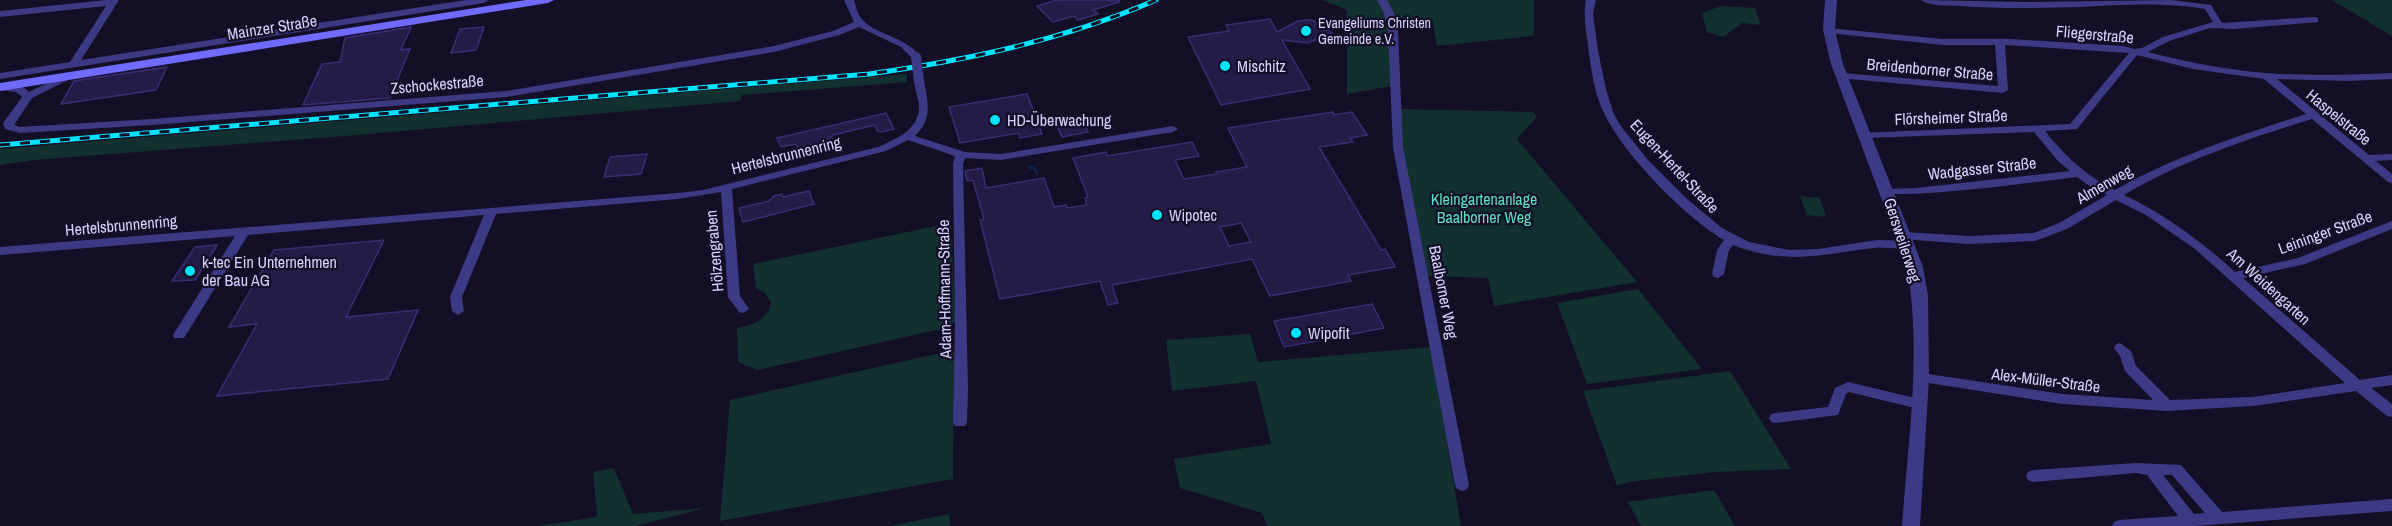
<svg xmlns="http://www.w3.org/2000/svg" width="2392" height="526" viewBox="0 0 2392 526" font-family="'Archivo Narrow',sans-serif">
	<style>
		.green { fill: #12302f }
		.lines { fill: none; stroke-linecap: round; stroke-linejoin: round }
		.stream { stroke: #0c2248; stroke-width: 3 }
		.building { fill: #241b47; stroke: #3b2d73; stroke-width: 1.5; fill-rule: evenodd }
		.minor { fill: #3d3a85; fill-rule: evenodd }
		.tertiary { fill: #3d3a85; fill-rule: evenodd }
		.secondary { fill: #6f6bff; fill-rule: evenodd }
		.rail-casing { stroke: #00e5ff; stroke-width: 5 }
		.rail { stroke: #130f26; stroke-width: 3; stroke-dasharray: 10; stroke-linecap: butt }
		.minor-bridge { stroke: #3d3a85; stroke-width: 10 }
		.poi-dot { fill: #00e5ff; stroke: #130f26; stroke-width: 2 }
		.labels { text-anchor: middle; stroke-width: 4.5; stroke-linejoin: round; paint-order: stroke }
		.far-poi-label { font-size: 14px; fill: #d9d4ff; stroke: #130f26; text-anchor: start }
		.street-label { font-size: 16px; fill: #d9d4ff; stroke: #130f26 }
		.poi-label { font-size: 16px; fill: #d9d4ff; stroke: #130f26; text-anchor: start }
		.park-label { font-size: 16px; fill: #5fe0c0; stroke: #130f26 }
	</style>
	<rect width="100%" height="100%" fill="#130f26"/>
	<!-- green -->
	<g class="green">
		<polygon points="1323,0 1379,0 1388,22 1392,86 1347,94 1347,10"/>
		<polygon points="1386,0 1534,0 1534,36 1437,46 1432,18 1394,19"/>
		<polygon points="2332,0 2392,0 2392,36"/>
		<polygon points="1721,6 1755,8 1761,25 1742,23 1723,37 1707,32 1702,13"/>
		<polygon points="907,74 907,82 742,95 740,101 358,135 34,160 0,165 0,149"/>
		<polygon points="1400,109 1533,112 1537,117 1517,139 1637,282 1494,306 1488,278 1428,276 1402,147"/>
		<polygon points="1800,196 1820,198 1826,217 1807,215"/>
		<path d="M951,223l4,98 -5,6 -193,43 -19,-8 -1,-34c16,-3 31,-8 34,-25l-6,-10 -9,-5 -3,-24z"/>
		<polygon points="1638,289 1702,369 1587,384 1557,303"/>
		<polygon points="1250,334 1258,362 1431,347 1461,526 1267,526 1262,513 1180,488 1174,459 1271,444 1256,381 1172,391 1166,340"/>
		<polygon points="954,350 953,479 720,521 730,400"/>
		<polygon points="1730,371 1791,469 1714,472 1629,482 1617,486 1583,391"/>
		<polygon points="614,468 633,514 705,508 636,526 538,526 597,517 593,472"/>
		<polygon points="1714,490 1735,526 1641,526 1628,502"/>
		<polygon points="949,514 950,526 891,526"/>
	</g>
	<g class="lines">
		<!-- stream -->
		<polyline class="stream" points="1029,167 1035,169 1037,174"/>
	</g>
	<!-- building -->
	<g class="building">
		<polygon points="1057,0 1119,0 1119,2 1093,10 1098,14 1078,20 1074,16 1053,22 1037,6"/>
		<polygon points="1270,19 1277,32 1298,21 1307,20 1312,20 1332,33 1308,43 1282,40 1310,89 1221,105 1188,37 1229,31 1226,25"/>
		<polygon points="411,27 401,50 410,49 390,98 303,105 322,64 340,62 345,38"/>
		<polygon points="484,27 476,50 451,53 460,29"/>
		<polygon points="167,67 156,90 61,104 74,81"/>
		<polygon points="1027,94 1042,134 1020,138 1019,133 960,143 949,107"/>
		<path d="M1333,112l1,3 18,-3 15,23 -17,3 3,4 -34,5 62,103 4,-1 10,18 -47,8 3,6 -81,15 -18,-37 -140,26 6,18 -10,2 -8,-24 -100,18 -20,-79 4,-1 -11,-39 -6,1 -2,-10 17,-3 4,20 58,-10 10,29 12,-2 1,3 20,-3 -2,-7 3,-1 -15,-39 33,-6 1,4 85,-14 7,14 -24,4 9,19 33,-5 -1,-2 31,-5 -19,-39zM1241,223l10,19 -22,4 -9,-19z"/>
		<polygon points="886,113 894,129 882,132 877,131 875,125 833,135 827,141 798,148 796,144 781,147 777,138"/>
		<polygon points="1083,121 1088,132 1062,137 1057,126"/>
		<polygon points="647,154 641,174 604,177 610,157"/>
		<polygon points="809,191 814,204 743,222 739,208 769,201 774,196 782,194 783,197"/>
		<polygon points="384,240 346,317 418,310 388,379 217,396 257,324 229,327 274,250"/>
		<polygon points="217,245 195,280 172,281 195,247"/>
		<polygon points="1372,304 1384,328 1284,347 1274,321"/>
	</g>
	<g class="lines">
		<!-- minor -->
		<g class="minor">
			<polygon points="106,0 119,0 81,60 466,0 489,0 484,3 0,79 0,73 70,62 106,6 0,17 0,11"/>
			<path d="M844,0h10c2,6 3,13 7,18 13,17 42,17 58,37v4h-6l-12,-12 -42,-20 -20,8 -65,17 -268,45 -354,28 -132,8 -15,-4 -2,-6 19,-26 -6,-5 -16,-2v-6l23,3 6,5 37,-18 4,1v4l-38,19 -18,27 6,2 132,-8 354,-28 268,-45 59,-15 21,-9z"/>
			<polygon points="1377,0 1387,0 1394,13 1398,31 1403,147 1469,485 1467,489 1462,491 1457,489 1455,485 1393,147 1388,31 1384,13"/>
			<path d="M1586,0h10l-3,14 5,37 8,38 7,23 7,13 28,35 39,39 35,29 27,14 40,8 29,-1 59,-9 34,1 2,3 -2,3c-11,3 -25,0 -37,1 -53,6 -87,18 -141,-3l-4,5 -5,24 -6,4 -4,-1 -2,-3 5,-24 7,-10c-40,-24 -100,-85 -120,-127 -10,-20 -13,-45 -16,-67 -2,-16 -5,-30 -2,-46z"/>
			<path d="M1921,0l104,2 146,-2 40,5 11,18 93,-6 3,1v4l-84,7 -24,-1 -41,13 -21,11c39,10 79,18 119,21 41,3 84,2 125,0v6l-43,2 -72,-2 92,76 23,-1v6l-16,1 16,13v9l-4,-1 -76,-63c-64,20 -129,41 -188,76 42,20 77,46 111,77l63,-14 94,-37v8l-87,35 -62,14 117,102 32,-5v10l-21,3 21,16v13l-5,-1 -31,-25 -103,15 -86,5 -104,-7 -147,-23 -2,-3 2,-3 5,-2 142,21 90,6 -28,-29 -5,-15 -6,-8 1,-3 5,-2 11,8 5,15 34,34 83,-3 92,-14 -150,-134 -49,-34 -30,-15 -49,29 -32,12 -66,3 -69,-5 -2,-3 6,-4 65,4 65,-3 25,-10 48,-28 -19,-10 -11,-8c-27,3 -182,25 -195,14l2,-2 32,-1 154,-17 -12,-10 -24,-29 -169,6 -5,-3 1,-2 209,-9 59,-71 -124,-8 3,45 -5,3 -165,-15v-4l4,-1 156,13 -3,-41h-52l-114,-12 -3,-1v-4l117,11h68l112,7 12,3 7,-1 21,-11 50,-15 -8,-13c-41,-7 -83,-4 -124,-2 -40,1 -80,2 -120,-1 -11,-1 -30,1 -40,-6zM2137,55l56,14 71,10 42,35c-65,21 -131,42 -191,76 -29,-14 -50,-34 -70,-59l32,-2z"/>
			<path d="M919,78l5,3c4,22 9,37 -9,55l50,16 36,2 172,-28 5,3 -5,3 -172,28 -36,-2 -2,6 5,226 -1,32 -2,4h-10l-2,-4 2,-97 -2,-161 2,-8 -47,-16 -22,11 -154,38 8,107 9,13 -6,4 -4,-1 -11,-15 -7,-105 -43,7 -182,15 -34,83 2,14 -6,4 -6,-4 -2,-14 34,-82 -236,20 -64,103h-10l-1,-3 62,-99 -235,19v-8l678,-54 25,-3 175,-43c19,-8 42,-18 41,-42 -1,-8 -4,-16 -5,-24z"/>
			<polygon points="1848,382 1919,399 1924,400 1926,404 1924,408 1919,409 1849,392 1846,394 1838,415 1776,423 1771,422 1769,418 1771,414 1776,413 1828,407 1835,388"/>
			<path d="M2136,463l45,2 41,47 170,-13v12l-197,15h-83l2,-4 5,-2 59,-4 -31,-41 -11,-2 -103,9 -5,-2 -2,-4 2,-4 5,-2zM2163,475h9l33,38 -11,1z"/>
		</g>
		<!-- tertiary -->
		<path class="tertiary" d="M1825,0h12l-2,30 8,34 68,172 12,31 5,28 1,83 -9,148h-18c6,-85 20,-174 5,-259l-76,-203 -8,-34z"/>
		<!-- secondary -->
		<polygon class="secondary" points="526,0 554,0 548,3 0,91 0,83"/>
		<defs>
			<path id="rail" d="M0,145l869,-71c99,-14 195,-34 287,-74"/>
		</defs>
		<!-- rail casing -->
		<use href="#rail" class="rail-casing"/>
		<!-- rail -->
		<use href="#rail" class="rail"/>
		<!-- minor-bridge -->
		<polyline class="minor-bridge" points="916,57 919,81"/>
	</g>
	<!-- markers -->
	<g class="poi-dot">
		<circle cx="1306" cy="31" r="6"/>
		<circle cx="1225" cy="66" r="6"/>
		<circle cx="995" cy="120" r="6"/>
		<circle cx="1157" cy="215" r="6"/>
		<circle cx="190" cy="271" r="6"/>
		<circle cx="1296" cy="333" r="6"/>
	</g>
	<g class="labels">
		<!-- far-poi labels -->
		<g class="far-poi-label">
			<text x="1318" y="28">Evangeliums Christen<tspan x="1318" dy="16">Gemeinde e.V.</tspan></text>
		</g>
		<!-- street labels -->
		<g class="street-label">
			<text transform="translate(272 27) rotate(-9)" y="6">Mainzer Straße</text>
			<text transform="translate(2095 34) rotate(5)" y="6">Fliegerstraße</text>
			<text transform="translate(1930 69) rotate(5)" y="6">Breidenborner Straße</text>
			<text transform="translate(437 84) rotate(-5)" y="6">Zschockestraße</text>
			<text transform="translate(1951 117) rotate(-2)" y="6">Flörsheimer Straße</text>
			<text transform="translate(2339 117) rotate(39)" y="6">Haspelstraße</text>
			<text transform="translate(786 155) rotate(-14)" y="6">Hertelsbrunnenring</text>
			<text transform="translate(1675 166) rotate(47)" y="6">Eugen-Hertel-Straße</text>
			<text transform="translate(1982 168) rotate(-6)" y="6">Wadgasser Straße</text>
			<text transform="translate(2104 184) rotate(-30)" y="6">Almenweg</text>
			<text transform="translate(121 225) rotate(-5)" y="6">Hertelsbrunnenring</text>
			<text transform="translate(2325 232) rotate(-20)" y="6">Leininger Straße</text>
			<text transform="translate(1903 240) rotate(72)" y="6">Gersweilerweg</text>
			<text transform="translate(714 251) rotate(-95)" y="6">Hölzengraben</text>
			<text transform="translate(2269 286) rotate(42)" y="6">Am Weidengarten</text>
			<text transform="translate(944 289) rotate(-91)" y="6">Adam-Hoffmann-Straße</text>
			<text transform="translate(1444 292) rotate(79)" y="6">Baalborner Weg</text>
			<text transform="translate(2046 380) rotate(7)" y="6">Alex-Müller-Straße</text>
		</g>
		<!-- poi labels -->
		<g class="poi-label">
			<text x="1237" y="72">Mischitz</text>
			<text x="1007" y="126">HD-Überwachung</text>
			<text x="1169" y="221">Wipotec</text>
			<text x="202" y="268">k-tec Ein Unternehmen<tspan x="202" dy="18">der Bau AG</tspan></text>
			<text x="1308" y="339">Wipofit</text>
		</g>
		<!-- park labels -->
		<g class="park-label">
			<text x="1484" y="205">Kleingartenanlage<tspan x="1484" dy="18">Baalborner Weg</tspan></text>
		</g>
	</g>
</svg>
